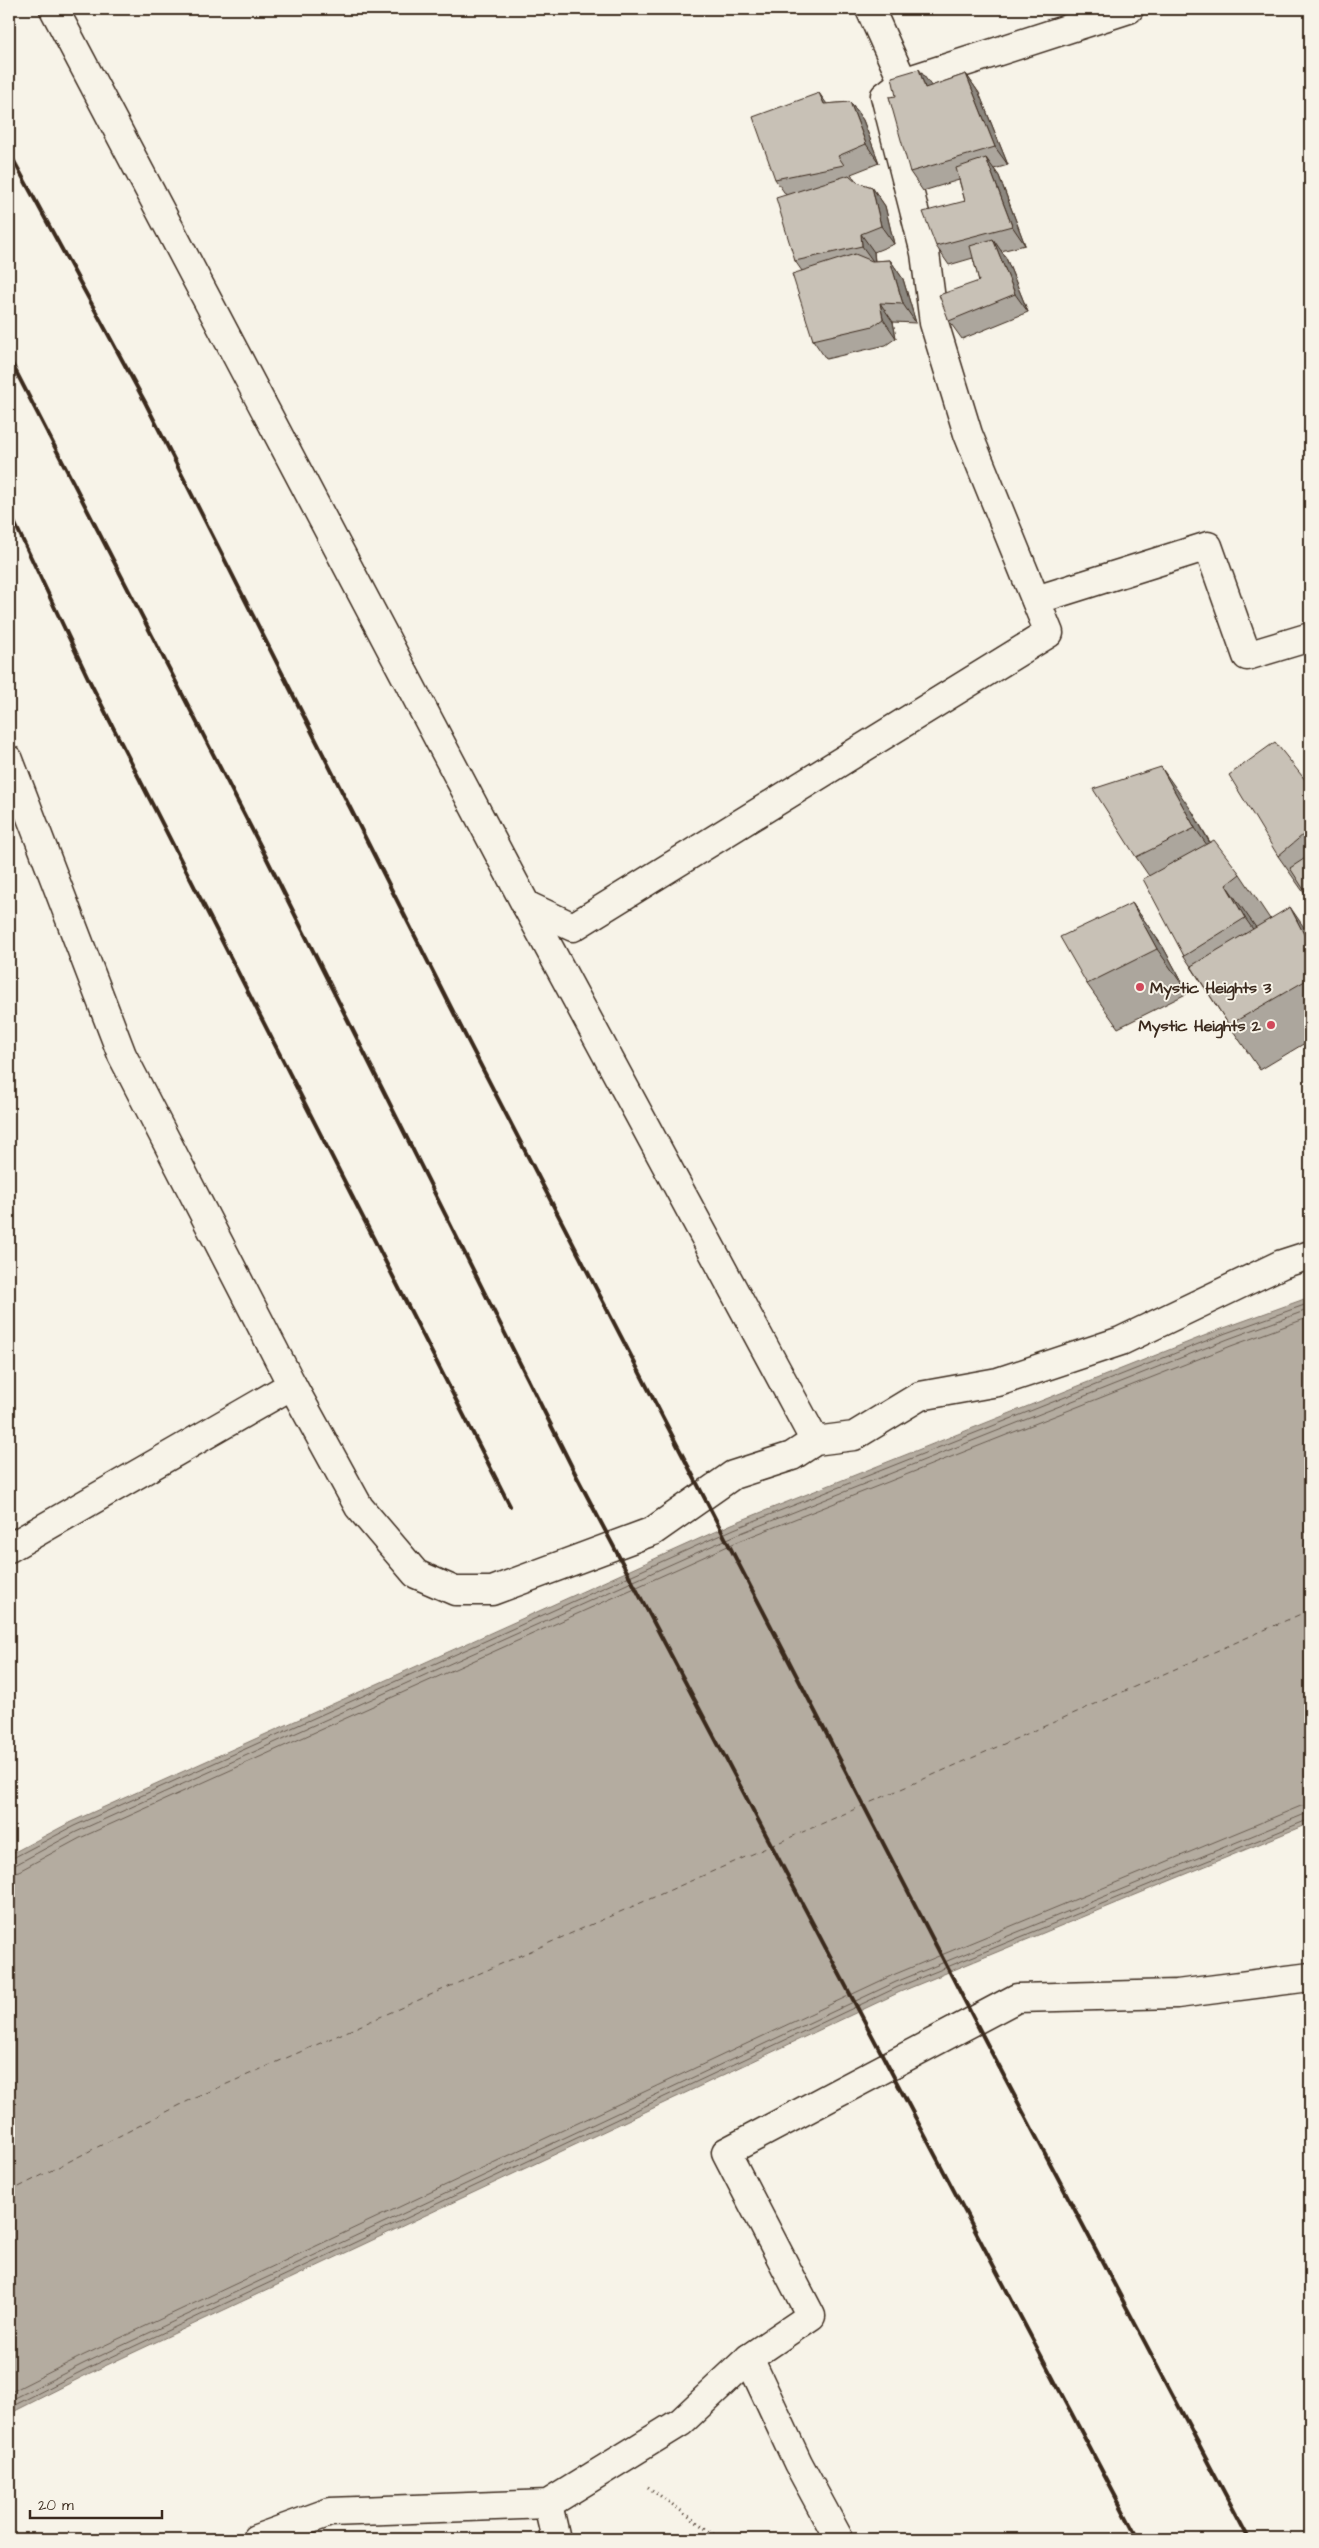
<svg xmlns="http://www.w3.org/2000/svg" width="1319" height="2548" viewBox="0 0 1319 2548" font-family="'Architects Daughter',sans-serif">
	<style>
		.water { fill: #b4aca0; stroke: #84786c }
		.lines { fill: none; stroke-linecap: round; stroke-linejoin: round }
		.shore { stroke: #6b5e52; stroke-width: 1 }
		.ferry { stroke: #5f5145; stroke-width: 1; stroke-dasharray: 6 5; stroke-linecap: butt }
		.minor-casing { stroke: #3b2a1e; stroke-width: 31 }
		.path { stroke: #3b2a1e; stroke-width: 3; stroke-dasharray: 1 4; stroke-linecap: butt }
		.minor { stroke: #f7f3e8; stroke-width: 28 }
		.rail { stroke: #3b2a1e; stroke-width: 4 }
		.wall { fill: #aca69d; stroke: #3b2a1e }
		.shaded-wall { fill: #8c877f; stroke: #3b2a1e }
		.building { fill: #c8c1b6; stroke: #3b2a1e }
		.poi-dot { fill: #d1495b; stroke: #f7f3e8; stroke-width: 2 }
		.labels { text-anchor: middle; stroke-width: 4; stroke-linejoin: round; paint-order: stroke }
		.poi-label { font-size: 16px; font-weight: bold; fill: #3b2a1e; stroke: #f7f3e8; text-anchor: start }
	</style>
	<rect width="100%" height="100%" fill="#f7f3e8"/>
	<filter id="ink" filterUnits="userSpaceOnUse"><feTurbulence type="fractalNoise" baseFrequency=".02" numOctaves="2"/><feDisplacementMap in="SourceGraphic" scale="10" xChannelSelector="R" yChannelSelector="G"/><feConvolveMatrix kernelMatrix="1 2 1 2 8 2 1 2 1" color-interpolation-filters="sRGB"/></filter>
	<g filter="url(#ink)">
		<!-- water -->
		<polygon class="water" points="1310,1297 1310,1823 900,1992 90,2373 9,2414 9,1855 71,1822 732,1524 1224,1328"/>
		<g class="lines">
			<!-- shore -->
			<g class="shore">
				<polyline points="9,1860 74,1826 734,1529 1226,1333 1310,1303"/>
				<polyline points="9,1866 15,1865 76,1832 736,1535 1228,1339 1310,1309"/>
				<polyline points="9,1873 19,1871 80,1838 739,1541 1231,1346 1310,1317"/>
				<polyline points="9,2393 82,2356 893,1975 1301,1806 1310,1805"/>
				<polyline points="9,2401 85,2363 896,1982 1310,1812"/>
				<polyline points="9,2408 88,2368 898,1987 1310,1819"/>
			</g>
			<!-- ferry -->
			<polyline class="ferry" points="9,2192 188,2101 1310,1610"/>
			<defs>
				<g id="minor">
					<polyline points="54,9 526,905 815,1441"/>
					<polyline points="870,9 903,82 1129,9"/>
					<polyline points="1036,600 1208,546 1247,656 1310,637"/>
					<polyline points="9,760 122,1055 292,1385 9,1548"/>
					<polyline points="526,905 573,927 1049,633 968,434 934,323 925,253 885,96 903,82"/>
					<polyline points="292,1385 359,1507 416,1574 455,1591 492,1591 653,1531 733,1475 792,1456 815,1441 854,1436 920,1396 998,1382 1121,1341 1282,1264 1310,1255"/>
					<polyline points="749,2358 798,2463 839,2539"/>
					<polyline points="548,2504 556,2539"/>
					<polyline points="256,2539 330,2512 548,2504 681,2422 749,2358 811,2316 726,2152 1017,1998 1177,1994 1310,1977"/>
				</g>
			</defs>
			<!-- minor casing -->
			<use href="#minor" class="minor-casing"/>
			<!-- path -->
			<polyline class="path" points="648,2487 720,2539"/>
			<!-- minor -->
			<use href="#minor" class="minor"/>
			<!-- rail -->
			<g class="rail">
				<polyline points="9,152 145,402 464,1033 986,2042 1249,2539"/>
				<polyline points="9,358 261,847 578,1479 1138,2539"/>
				<polyline points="9,511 89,680 510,1506"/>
			</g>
		</g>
		<!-- wall -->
		<g class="wall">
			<polygon points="966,74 979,93 1008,165 994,169 999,176 1025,245 1001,251 1006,258 1028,312 962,339 949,321 979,281 973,258 949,265 936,246 965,201 959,180 923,191 910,172 931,86"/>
			<polygon points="850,102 863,120 879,163 851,174 857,182 872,187 885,206 894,244 874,252 875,261 890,260 903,279 916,323 893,322 896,338 886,345 826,359 813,340 802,271 795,261 786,195 775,179 827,104"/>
			<polygon points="1310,786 1310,899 1309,900 1278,856"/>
			<polygon points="1192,811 1210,842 1240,874 1270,919 1310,936 1310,1040 1260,1070 1229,1025 1184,956 1149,876 1136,857"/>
			<polygon points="1132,903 1163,947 1188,993 1118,1028 1087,984"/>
		</g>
		<!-- shaded-wall -->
		<g class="shaded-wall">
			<polygon points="919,69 932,87 925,88"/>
			<polygon points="966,74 979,93 1008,165 995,147"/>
			<polygon points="819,93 832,111 824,104"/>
			<polygon points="850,102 863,120 879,163 866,144"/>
			<polygon points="986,158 999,176 1025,245 1012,226"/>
			<polygon points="872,187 885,206 894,244 881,226"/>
			<polygon points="861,234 874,252 875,264 862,246"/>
			<polygon points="993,239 1006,258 1028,312 1015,294"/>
			<polygon points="890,260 903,279 916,323 903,304"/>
			<polygon points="880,303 893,322 896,338 883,319"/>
			<polygon points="1161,767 1192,811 1226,872 1195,828"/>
			<polygon points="1226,885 1257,929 1276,962 1245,918"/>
			<polygon points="1132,903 1163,947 1188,993 1157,949"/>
			<polygon points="1290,907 1310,936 1310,946"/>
		</g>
		<!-- building -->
		<g class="building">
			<polygon points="919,69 925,88 966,74 995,147 910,172 889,97 896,96 892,77"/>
			<polygon points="819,93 824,104 850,102 866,144 838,156 844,165 775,179 753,117"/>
			<polygon points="986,158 1012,226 936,246 923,212 965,201 956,168"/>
			<polygon points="849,175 857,182 872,187 881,226 861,234 862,246 795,261 776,198"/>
			<polygon points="993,239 1015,294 949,321 939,295 979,281 970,246"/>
			<polygon points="855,254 872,261 890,260 903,304 880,303 883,319 873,326 813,340 792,274"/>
			<polygon points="1275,742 1310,786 1310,829 1278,856 1229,775"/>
			<polygon points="1161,767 1195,828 1136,857 1093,789"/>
			<polygon points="1214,840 1240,874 1226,885 1245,918 1184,956 1143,879"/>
			<polygon points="1310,855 1310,899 1290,868"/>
			<polygon points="1132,903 1157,949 1087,984 1060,937"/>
			<polygon points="1290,907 1310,946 1310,978 1229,1025 1191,966"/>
		</g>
	</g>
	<!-- markers -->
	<g class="poi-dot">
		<circle cx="1140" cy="987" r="5"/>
		<circle cx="1271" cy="1025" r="5"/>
	</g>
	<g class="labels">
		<!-- poi labels -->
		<g class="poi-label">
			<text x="1150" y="993">Mystic Heights 3</text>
			<text x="1261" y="1031" text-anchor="end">Mystic Heights 2</text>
		</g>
	</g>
	<!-- margin -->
	<rect width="1319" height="2548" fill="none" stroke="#f7f3e8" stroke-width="30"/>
	<rect x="15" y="15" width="1289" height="2518" fill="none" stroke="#3b2a1e" stroke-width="2" filter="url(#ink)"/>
	<!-- scale -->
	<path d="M30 2510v8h132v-8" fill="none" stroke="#3b2a1e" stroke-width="2.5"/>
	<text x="38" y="2510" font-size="15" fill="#3b2a1e" stroke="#f7f3e8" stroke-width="4" paint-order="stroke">20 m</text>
</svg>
